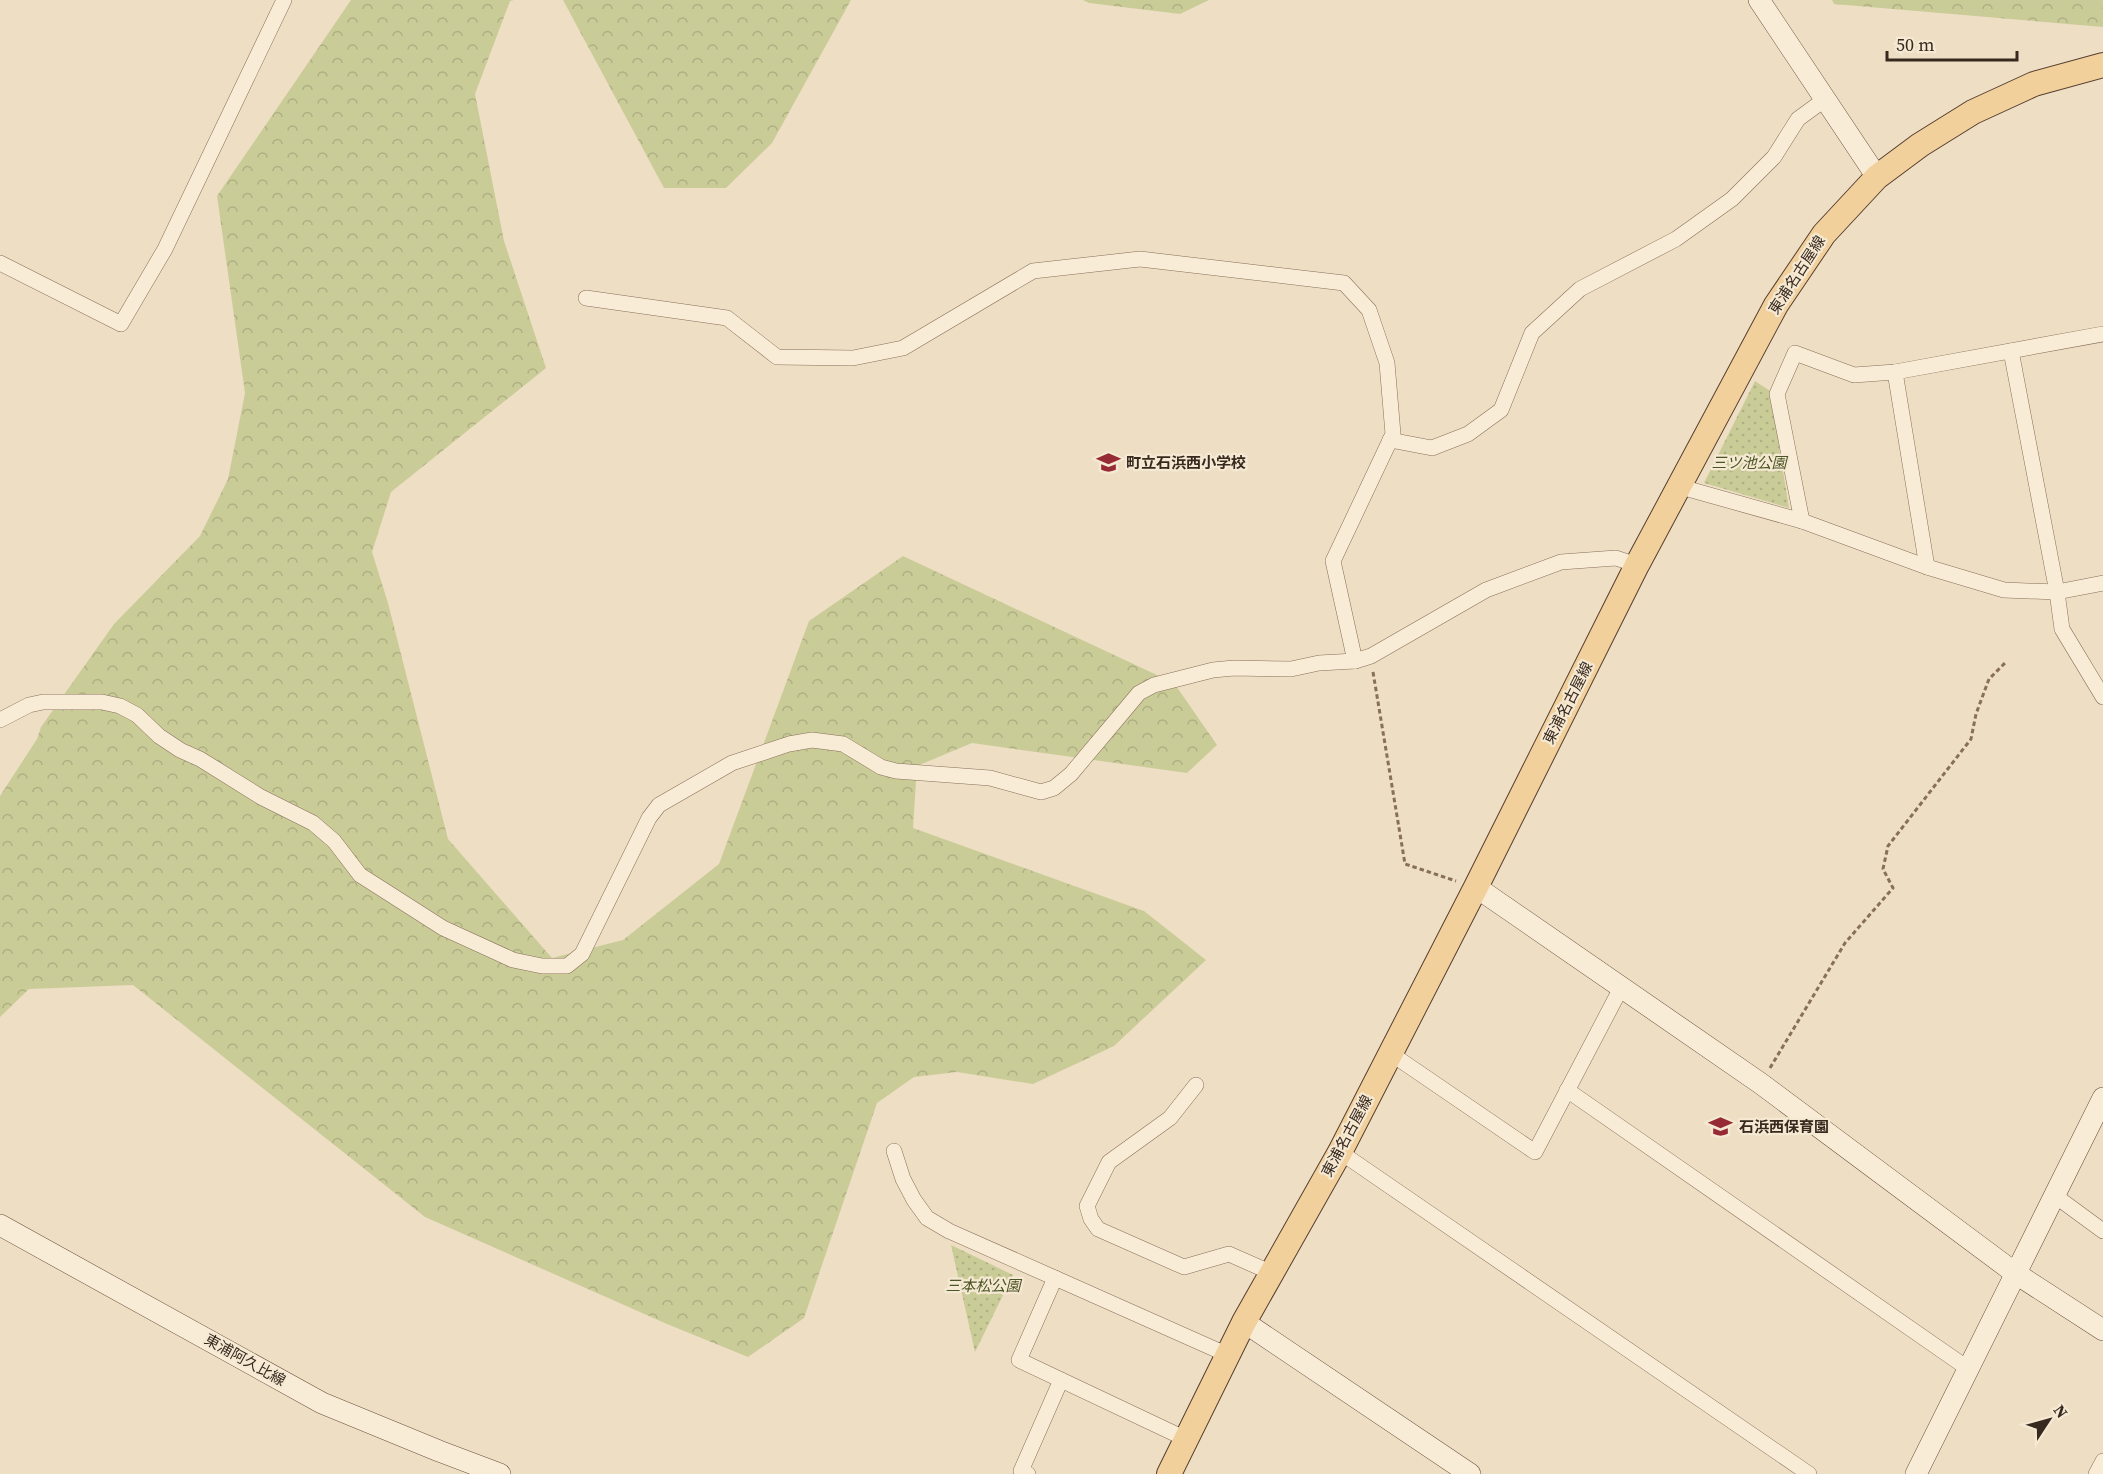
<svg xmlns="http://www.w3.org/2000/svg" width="2103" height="1474" viewBox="0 0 2103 1474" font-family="'Source Serif 4','Noto Sans JP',serif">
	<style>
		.green { fill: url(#green-dots) }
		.forest { fill: url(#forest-crowns) }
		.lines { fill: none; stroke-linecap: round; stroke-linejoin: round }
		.street-casing { stroke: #886f5a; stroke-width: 16 }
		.secondary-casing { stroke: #6a513e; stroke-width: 22 }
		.primary-casing { stroke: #563e2f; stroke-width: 26 }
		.path { stroke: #886f5a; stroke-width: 3; stroke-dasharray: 4.5 3; stroke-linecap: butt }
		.street { stroke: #f9ecd7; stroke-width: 15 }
		.secondary { stroke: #f9ecd7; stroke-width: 21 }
		.primary { stroke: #f1d09c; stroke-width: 24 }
		.labels { text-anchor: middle; stroke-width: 4.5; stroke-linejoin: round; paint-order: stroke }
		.street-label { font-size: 15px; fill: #38291e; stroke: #f5e9d3 }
		.poi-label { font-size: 15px; font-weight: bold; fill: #38291e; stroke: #f5e9d3; text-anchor: start }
		.park-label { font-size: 15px; font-style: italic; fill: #4c5525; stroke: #f5e9d3 }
	</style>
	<defs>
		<pattern id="green-dots" width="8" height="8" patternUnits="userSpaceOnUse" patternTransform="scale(1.5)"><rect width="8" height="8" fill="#cacc98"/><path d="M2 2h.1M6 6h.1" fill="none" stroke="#aeaf83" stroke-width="1.8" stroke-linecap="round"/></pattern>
		<pattern id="forest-crowns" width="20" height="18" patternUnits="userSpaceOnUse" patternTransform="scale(1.5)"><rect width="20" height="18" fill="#cacc98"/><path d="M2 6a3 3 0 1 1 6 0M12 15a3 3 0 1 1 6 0" fill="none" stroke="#aeaf83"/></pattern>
	</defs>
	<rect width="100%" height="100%" fill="#eedec4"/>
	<!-- green -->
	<g class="green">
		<polygon points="1755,381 1770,391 1789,508 1704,483"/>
		<polygon points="951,1245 1013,1275 975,1352"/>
	</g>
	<!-- forest -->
	<g class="forest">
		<polygon points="351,0 514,0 510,1 475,94 504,241 546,368 391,492 372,552 388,603 448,839 552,958 623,940 719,864 809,621 903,556 1174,683 1217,745 1187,773 972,743 917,766 913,828 1144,911 1206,960 1114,1046 1033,1084 957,1072 914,1077 877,1103 804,1318 748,1357 667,1324 425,1217 133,985 29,989 0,1017 0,796 37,739 41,727 114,624 200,536 228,479 245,393 217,196"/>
		<polygon points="563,0 851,0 772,143 726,188 664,188"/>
		<polygon points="1083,0 1209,0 1180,14 1089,3"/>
		<polygon points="1832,0 2103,0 2103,27 1834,4"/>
	</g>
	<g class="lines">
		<defs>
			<g id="street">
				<polyline points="0,263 121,324 165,249 284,0"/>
				<polyline points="586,298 727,318 777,357 853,358 903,348 1033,271 1140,259 1344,283 1369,310 1387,363 1393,434 1333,561 1355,661"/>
				<polyline points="2011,351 2057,592 2062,629 2103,697"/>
				<polyline points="1895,372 1927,567"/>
				<polyline points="1390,440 1432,448 1468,434 1501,410 1532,333 1580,289 1676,239 1732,199 1774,157 1798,119 1824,100"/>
				<polyline points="1681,487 1802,521 1927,567 2004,590 2057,592 2103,583"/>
				<polyline points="1802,521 1777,394 1795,353 1854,375 1895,372 2103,334"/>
				<polyline points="0,720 29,705 43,702 102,702 120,706 137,715 159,736 180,750 200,759 261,797 313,823 334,841 360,875 443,928 513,960 542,966 567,966 582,954 649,818 659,805 732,763 789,744 812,740 843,744 881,767 896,771 990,778 1041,792 1054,788 1071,774 1139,693 1154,685 1213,670 1234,668 1291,669 1319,663 1355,661 1371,656 1486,590 1561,562 1616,558 1637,565"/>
				<polyline points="1390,1053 1535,1152 1621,988"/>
				<polyline points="1196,1085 1170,1118 1109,1162 1087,1206 1091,1219 1098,1229 1184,1267 1229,1254 1272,1273"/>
				<polyline points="1567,1090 1970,1370"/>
				<polyline points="894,1151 903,1179 914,1200 927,1218 949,1231 1055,1278"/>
				<polyline points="1340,1152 1809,1474"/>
				<polyline points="2054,1195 2103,1231"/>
				<polyline points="1186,1439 1019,1360 1055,1278 1228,1355"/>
				<polyline points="1028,1474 1021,1471 1061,1380"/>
				<polyline points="2096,1474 2103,1461"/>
			</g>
			<g id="secondary">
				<polyline points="1759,0 1877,177"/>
				<polyline points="1476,887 1760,1083 2015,1273 2103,1330"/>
				<polyline points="0,1225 322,1403 439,1451 500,1474"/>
				<polyline points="1244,1322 1470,1474"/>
				<polyline points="1916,1474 2103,1098"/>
			</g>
			<polyline id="primary" points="1169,1474 1244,1322 1340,1152 1476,887 1637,565 1776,305 1824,234 1877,177 1920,145 1973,112 2034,84 2103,65"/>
		</defs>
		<!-- street casing -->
		<use href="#street" class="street-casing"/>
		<!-- secondary casing -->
		<use href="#secondary" class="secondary-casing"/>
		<!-- primary casing -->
		<use href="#primary" class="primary-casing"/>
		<!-- path -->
		<g class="path">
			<polyline points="1373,672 1405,864 1456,881"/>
			<polyline points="1770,1068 1845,943 1893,888 1883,869 1888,846 1971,739 1976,714 1989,679 2007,661"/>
		</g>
		<!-- street -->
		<use href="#street" class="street"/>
		<!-- secondary -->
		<use href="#secondary" class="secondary"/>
		<!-- primary -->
		<use href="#primary" class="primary"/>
	</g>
	<!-- icons -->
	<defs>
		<symbol id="school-bare" viewBox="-9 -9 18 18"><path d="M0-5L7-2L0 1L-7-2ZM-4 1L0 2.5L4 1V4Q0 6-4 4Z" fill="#972b34" stroke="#f5e9d3" stroke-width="2.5" paint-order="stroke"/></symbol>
	</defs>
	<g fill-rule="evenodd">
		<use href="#school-bare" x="1092" y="446" width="33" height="33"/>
		<use href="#school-bare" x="1704" y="1110" width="33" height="33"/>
	</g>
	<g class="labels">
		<!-- street labels -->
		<g class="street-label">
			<text transform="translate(1797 275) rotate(-57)" y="5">東浦名古屋線</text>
			<text transform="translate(1568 703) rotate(-63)" y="5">東浦名古屋線</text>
			<text transform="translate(1347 1136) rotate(-62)" y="5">東浦名古屋線</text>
			<text transform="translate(245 1360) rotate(29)" y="5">東浦阿久比線</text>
		</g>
		<!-- poi labels -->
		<g class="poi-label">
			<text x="1126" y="468">町立石浜西小学校</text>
			<text x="1739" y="1132">石浜西保育園</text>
		</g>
		<!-- park labels -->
		<g class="park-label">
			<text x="1749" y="468">三ツ池公園</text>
			<text x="983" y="1291">三本松公園</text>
		</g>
	</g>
	<!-- north arrow -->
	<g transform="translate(2049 1420) rotate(54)" stroke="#f5e9d3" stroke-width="4.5" paint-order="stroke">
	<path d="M0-4.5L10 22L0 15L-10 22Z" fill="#38291e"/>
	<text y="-9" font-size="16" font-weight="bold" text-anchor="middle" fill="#38291e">N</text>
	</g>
	<!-- scale -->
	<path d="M1887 51v9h130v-9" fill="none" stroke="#38291e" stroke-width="3"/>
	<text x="1896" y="51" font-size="18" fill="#38291e" stroke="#f5e9d3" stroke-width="4.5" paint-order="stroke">50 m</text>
</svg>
